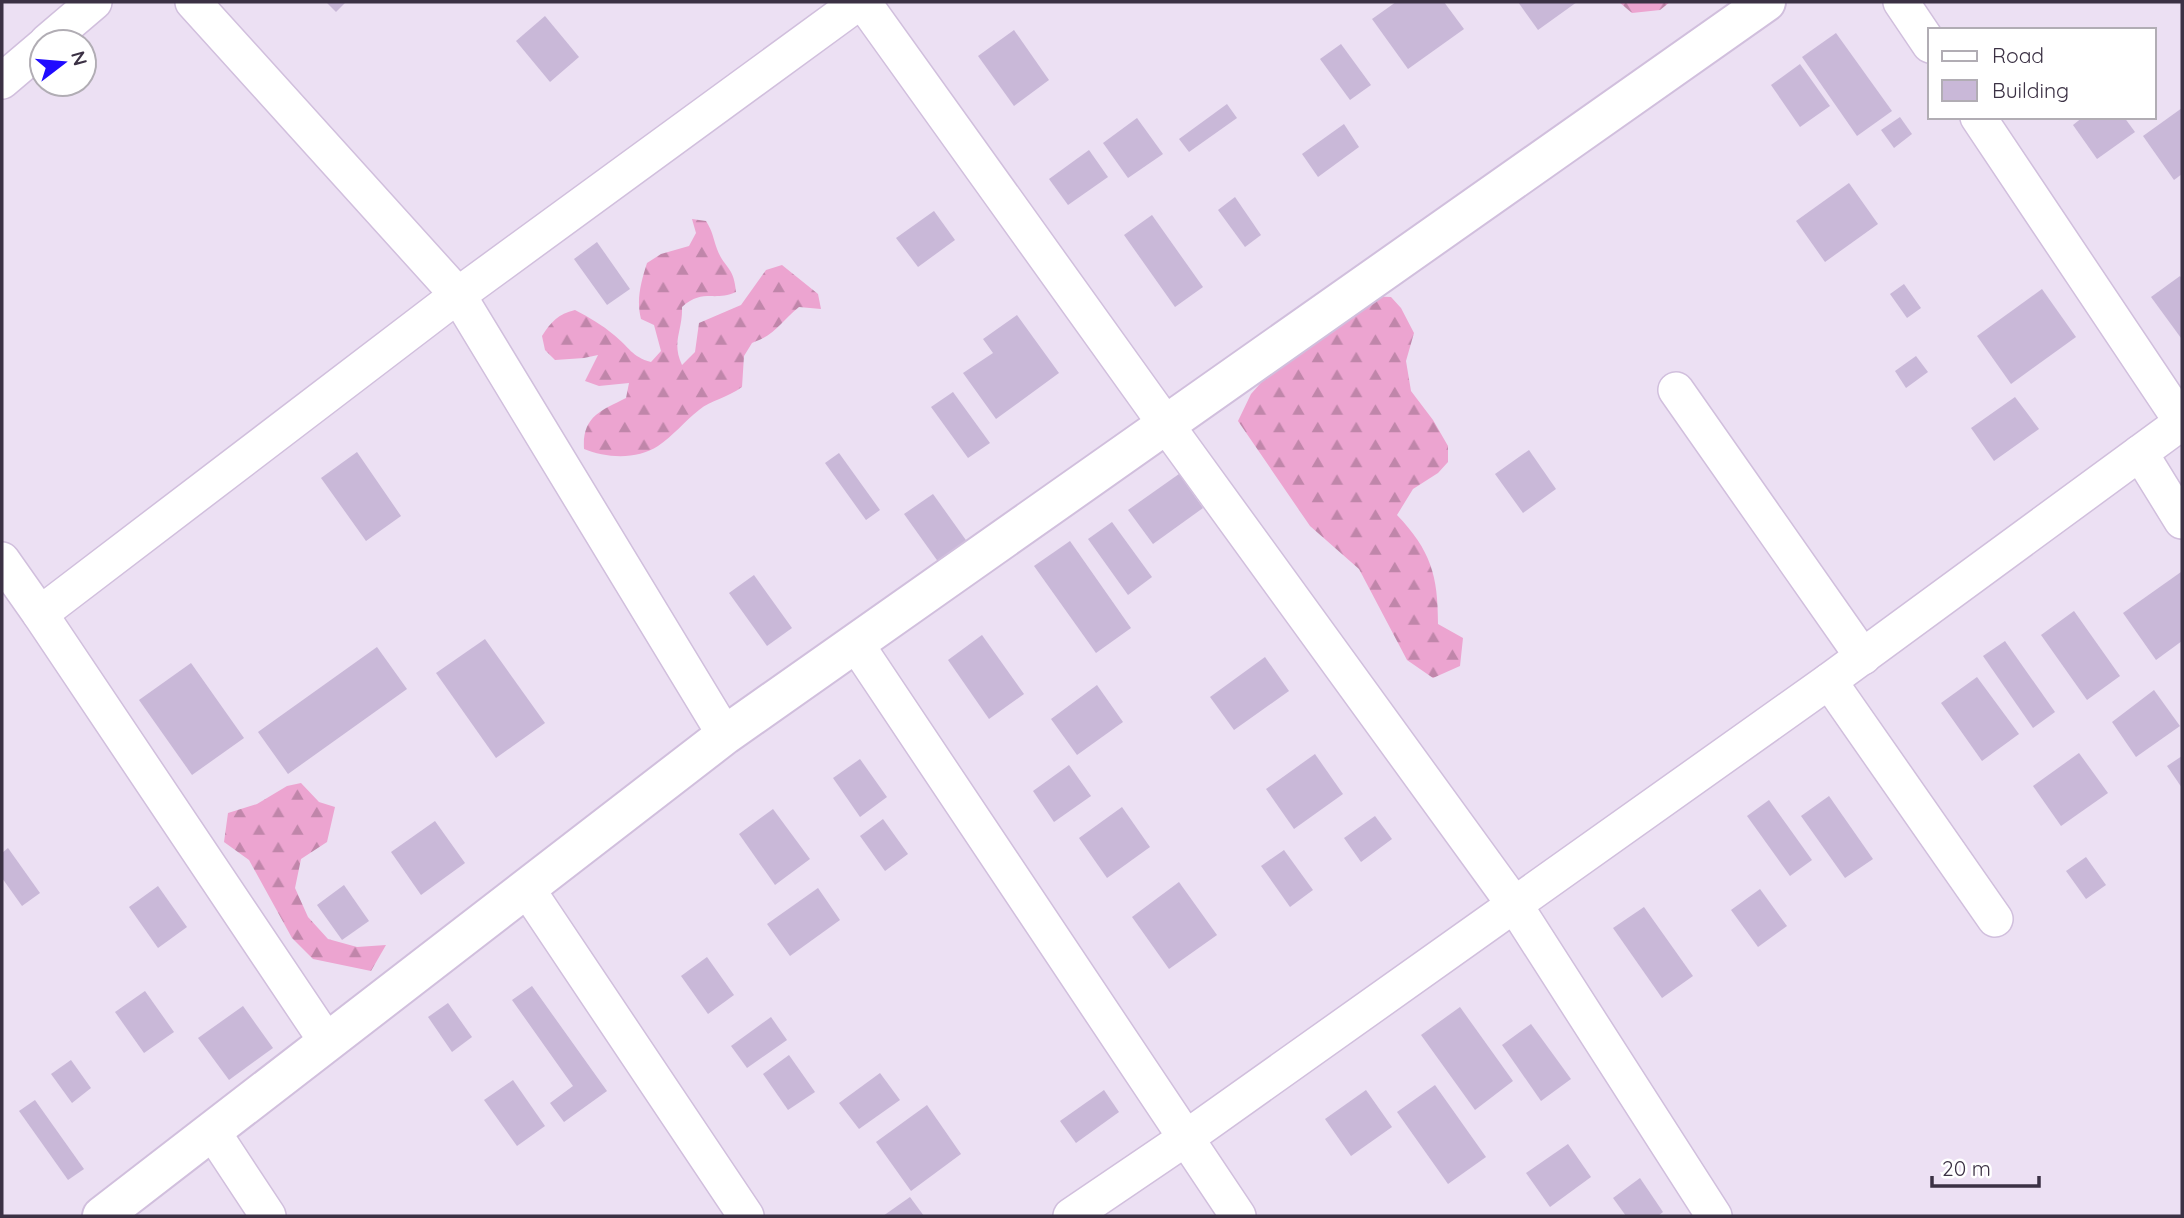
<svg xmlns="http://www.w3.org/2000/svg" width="2184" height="1218" viewBox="0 0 2184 1218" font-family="Quicksand,sans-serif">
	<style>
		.forest { fill: url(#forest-firs) }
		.building { fill: #c9b8d8 }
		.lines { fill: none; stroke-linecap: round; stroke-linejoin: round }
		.minor-casing { stroke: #d1bfdd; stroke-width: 38 }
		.tertiary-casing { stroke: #d1bfdd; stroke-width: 42 }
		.minor { stroke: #fff; stroke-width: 35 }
		.tertiary { stroke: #fff; stroke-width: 38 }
	</style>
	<defs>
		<pattern id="forest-firs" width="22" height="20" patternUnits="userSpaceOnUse" patternTransform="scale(1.75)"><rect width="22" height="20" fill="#eca4d0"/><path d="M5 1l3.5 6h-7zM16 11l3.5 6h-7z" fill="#c086aa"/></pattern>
	</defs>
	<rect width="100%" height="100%" fill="#ece0f3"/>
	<!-- forest -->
	<g class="forest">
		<polygon points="1619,2 1670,2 1660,10 1632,13"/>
		<path d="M692,219l14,2c7,11 7,17 11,28 7,19 17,17 19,43 -22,10 -33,-4 -54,15 1,24 -11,35 0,58l13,-13 4,-29 42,-18 25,-35 16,-5 36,29 3,15 -22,-2c-19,15 -22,27 -47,36l-8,13 -2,31c-15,11 -31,13 -43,23 -14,11 -26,26 -41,36 -21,14 -52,12 -74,3 -2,-32 16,-38 42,-51l3,-15 -30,3 -14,-5 13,-26 -14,3 -29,2 -10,-10 -3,-14c9,-14 16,-22 33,-26 14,7 27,15 39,25 15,12 18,22 37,27l10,-11 -7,-26 -13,-6c-5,-19 0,-37 6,-56l14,-9 28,-8 7,-13z"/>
		<path d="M1367,296l24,1 10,11 13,25 -8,28 5,30 22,29 15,26v16l-10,11 -25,16 -16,26c34,36 41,60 41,109l25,14 -3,28 -27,12 -26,-18 -48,-91 -49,-43 -72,-105 13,-27 22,-25z"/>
		<polygon points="301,783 319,802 335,807 327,842 301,859 295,888 308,917 328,939 357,947 386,945 371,971 313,959 292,938 249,860 224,842 228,813 257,804 287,786"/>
	</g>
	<!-- building -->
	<g class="building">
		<polygon points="326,2 346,2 336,12"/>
		<polygon points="1396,2 1444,2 1464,29 1408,69 1372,19"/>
		<polygon points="1518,2 1577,2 1538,30"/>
		<polygon points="545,16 579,57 550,82 516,41"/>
		<polygon points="1014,30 1049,80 1014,106 978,56"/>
		<polygon points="1836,33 1892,111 1857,136 1802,57"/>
		<polygon points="1341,44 1371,85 1350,100 1320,59"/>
		<polygon points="1800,64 1830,106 1800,127 1771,85"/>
		<polygon points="1227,104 1237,118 1189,152 1179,139"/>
		<polygon points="2182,108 2182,174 2174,180 2143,136"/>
		<polygon points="1900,117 1912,134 1894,148 1881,130"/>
		<polygon points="2083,117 2124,117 2135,132 2097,159 2073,125"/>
		<polygon points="1137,118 1163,154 1128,178 1103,143"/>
		<polygon points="1344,124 1359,147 1318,177 1302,154"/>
		<polygon points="1089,150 1108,177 1068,205 1049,179"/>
		<polygon points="1849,183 1878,224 1825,262 1796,221"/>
		<polygon points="1235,197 1261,235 1245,247 1218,210"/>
		<polygon points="934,211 955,240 918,267 896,238"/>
		<polygon points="1152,215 1203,287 1175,307 1124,235"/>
		<polygon points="597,242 630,289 607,305 574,259"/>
		<polygon points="2180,276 2182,279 2181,338 2151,297"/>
		<polygon points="1904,284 1921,308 1907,318 1890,294"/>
		<polygon points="2042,289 2076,337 2011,384 1977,336"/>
		<polygon points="1017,315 1059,373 996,419 963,373 993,353 983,339"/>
		<polygon points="1916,356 1928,372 1906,388 1895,371"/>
		<polygon points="953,392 990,443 968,458 931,407"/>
		<polygon points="2015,397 2039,429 1994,461 1971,428"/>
		<polygon points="1529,450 1556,489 1523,513 1495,474"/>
		<polygon points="357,452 401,516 366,541 321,478"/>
		<polygon points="839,453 880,510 866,520 825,463"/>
		<polygon points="1179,474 1203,508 1153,544 1128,510"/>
		<polygon points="933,494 968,543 939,563 904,514"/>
		<polygon points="1112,522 1152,577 1128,595 1088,539"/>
		<polygon points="1070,541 1131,628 1096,653 1034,566"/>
		<polygon points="2181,572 2182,641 2156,660 2123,613"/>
		<polygon points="754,575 792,628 767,646 729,593"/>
		<polygon points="2074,611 2120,676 2087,700 2041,635"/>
		<polygon points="982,635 1024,694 989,719 948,660"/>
		<polygon points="485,639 545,723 496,758 436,673"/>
		<polygon points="2005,641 2055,712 2033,728 1983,656"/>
		<polygon points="377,647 407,689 288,774 258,732"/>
		<polygon points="1265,657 1289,691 1234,730 1210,697"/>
		<polygon points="191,663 244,738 192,775 139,700"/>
		<polygon points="1977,677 2019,734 1982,761 1941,703"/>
		<polygon points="1097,685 1123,722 1077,755 1051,719"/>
		<polygon points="2154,690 2180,726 2136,757 2112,722"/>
		<polygon points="2079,753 2108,793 2061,826 2033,786"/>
		<polygon points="1315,754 1343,794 1294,829 1266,789"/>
		<polygon points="2182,756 2182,788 2167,766"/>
		<polygon points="860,759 887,797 860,817 833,778"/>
		<polygon points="1069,765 1091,796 1054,822 1033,791"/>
		<polygon points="1829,796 1873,859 1845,878 1801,816"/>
		<polygon points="1769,800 1812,860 1790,876 1747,816"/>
		<polygon points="1122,807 1150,847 1107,878 1079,838"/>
		<polygon points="773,809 810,859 775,885 739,834"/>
		<polygon points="1375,816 1392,839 1361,862 1344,838"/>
		<polygon points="883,819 908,854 885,871 860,836"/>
		<polygon points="435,821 465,863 421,895 391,852"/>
		<polygon points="8,848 40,893 22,906 2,878 2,853"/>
		<polygon points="1284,850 1313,890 1290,907 1261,866"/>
		<polygon points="2086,857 2106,885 2086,899 2066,871"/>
		<polygon points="1179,882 1217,935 1169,969 1132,917"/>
		<polygon points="344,885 369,921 342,940 317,905"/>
		<polygon points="158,886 187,927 158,948 129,907"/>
		<polygon points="818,888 840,920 790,956 767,924"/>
		<polygon points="1760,889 1787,926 1758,947 1731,910"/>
		<polygon points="1644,907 1693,976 1662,998 1613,928"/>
		<polygon points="707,957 734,995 708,1014 681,976"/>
		<polygon points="532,986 607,1091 564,1122 550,1103 573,1086 512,1000"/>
		<polygon points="145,991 174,1032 144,1053 115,1012"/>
		<polygon points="448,1003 472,1037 452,1052 428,1017"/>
		<polygon points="243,1006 273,1048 229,1080 198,1038"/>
		<polygon points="1460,1007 1513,1081 1475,1110 1421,1035"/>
		<polygon points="771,1017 787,1040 747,1068 731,1046"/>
		<polygon points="1531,1024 1571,1079 1541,1101 1502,1045"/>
		<polygon points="789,1055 815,1092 788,1110 763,1074"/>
		<polygon points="71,1060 91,1088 72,1103 51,1074"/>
		<polygon points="880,1073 900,1100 859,1129 839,1103"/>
		<polygon points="513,1080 545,1126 517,1146 484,1100"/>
		<polygon points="1435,1085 1486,1157 1448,1184 1397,1112"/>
		<polygon points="1104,1090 1119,1112 1076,1143 1060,1121"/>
		<polygon points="1366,1090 1392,1127 1351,1156 1325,1119"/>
		<polygon points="35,1100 84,1169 68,1180 19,1111"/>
		<polygon points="927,1105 961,1154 911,1191 876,1142"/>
		<polygon points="1568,1144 1591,1177 1550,1207 1526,1173"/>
		<polygon points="1640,1178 1663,1212 1658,1216 1626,1216 1613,1198"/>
		<polygon points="910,1197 924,1216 883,1216"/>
	</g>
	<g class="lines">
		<defs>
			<g id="minor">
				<polyline points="193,2 458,295 725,735"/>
				<polyline points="863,2 1167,426 1514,904 1714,1216"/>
				<polyline points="1901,2 1930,45"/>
				<polyline points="47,42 94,2"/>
				<polyline points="2,81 42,47"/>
				<polyline points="1978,117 2182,422"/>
				<polyline points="1676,390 1863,657"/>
				<polyline points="2140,453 2182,521"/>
				<polyline points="2,560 40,614 327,1042"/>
				<polyline points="40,614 458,295 859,2"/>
				<polyline points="856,644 1238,1216"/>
				<polyline points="1829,681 1995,919"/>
				<polyline points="527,889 746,1216"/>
				<polyline points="212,1131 268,1216"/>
				<polyline points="1071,1216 1186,1138 1829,681 2182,422"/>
			</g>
			<polyline id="tertiary" points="102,1216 725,735 1766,2"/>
		</defs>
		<!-- minor casing -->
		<use href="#minor" class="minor-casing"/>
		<!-- tertiary casing -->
		<use href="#tertiary" class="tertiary-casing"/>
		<!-- minor -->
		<use href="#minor" class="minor"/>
		<!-- tertiary -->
		<use href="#tertiary" class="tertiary"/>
	</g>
	<!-- border -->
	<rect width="2184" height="1218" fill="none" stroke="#3b3144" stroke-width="7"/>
	<!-- legend -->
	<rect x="1928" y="28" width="228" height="91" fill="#ffffff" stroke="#b1adb4" stroke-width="2"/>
	<rect x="1942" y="51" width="35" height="10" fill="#ffffff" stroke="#b1adb4" stroke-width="2"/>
	<text x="1992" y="63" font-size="21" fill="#3b3144">Road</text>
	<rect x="1942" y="80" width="35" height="21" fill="#c9b8d8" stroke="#b1adb4" stroke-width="2"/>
	<text x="1992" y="98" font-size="21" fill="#3b3144">Building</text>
	<!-- north arrow -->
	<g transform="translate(63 63) rotate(74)"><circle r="33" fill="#ffffff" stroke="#b1adb4" stroke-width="2"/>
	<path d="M0-5L12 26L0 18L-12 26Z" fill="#200bff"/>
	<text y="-10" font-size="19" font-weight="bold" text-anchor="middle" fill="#3b3144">N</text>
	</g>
	<!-- scale -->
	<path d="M1932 1176v10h107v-10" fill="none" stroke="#3b3144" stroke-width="3.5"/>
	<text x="1942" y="1176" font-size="21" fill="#3b3144" stroke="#ffffff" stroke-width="5" paint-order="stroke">20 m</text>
</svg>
